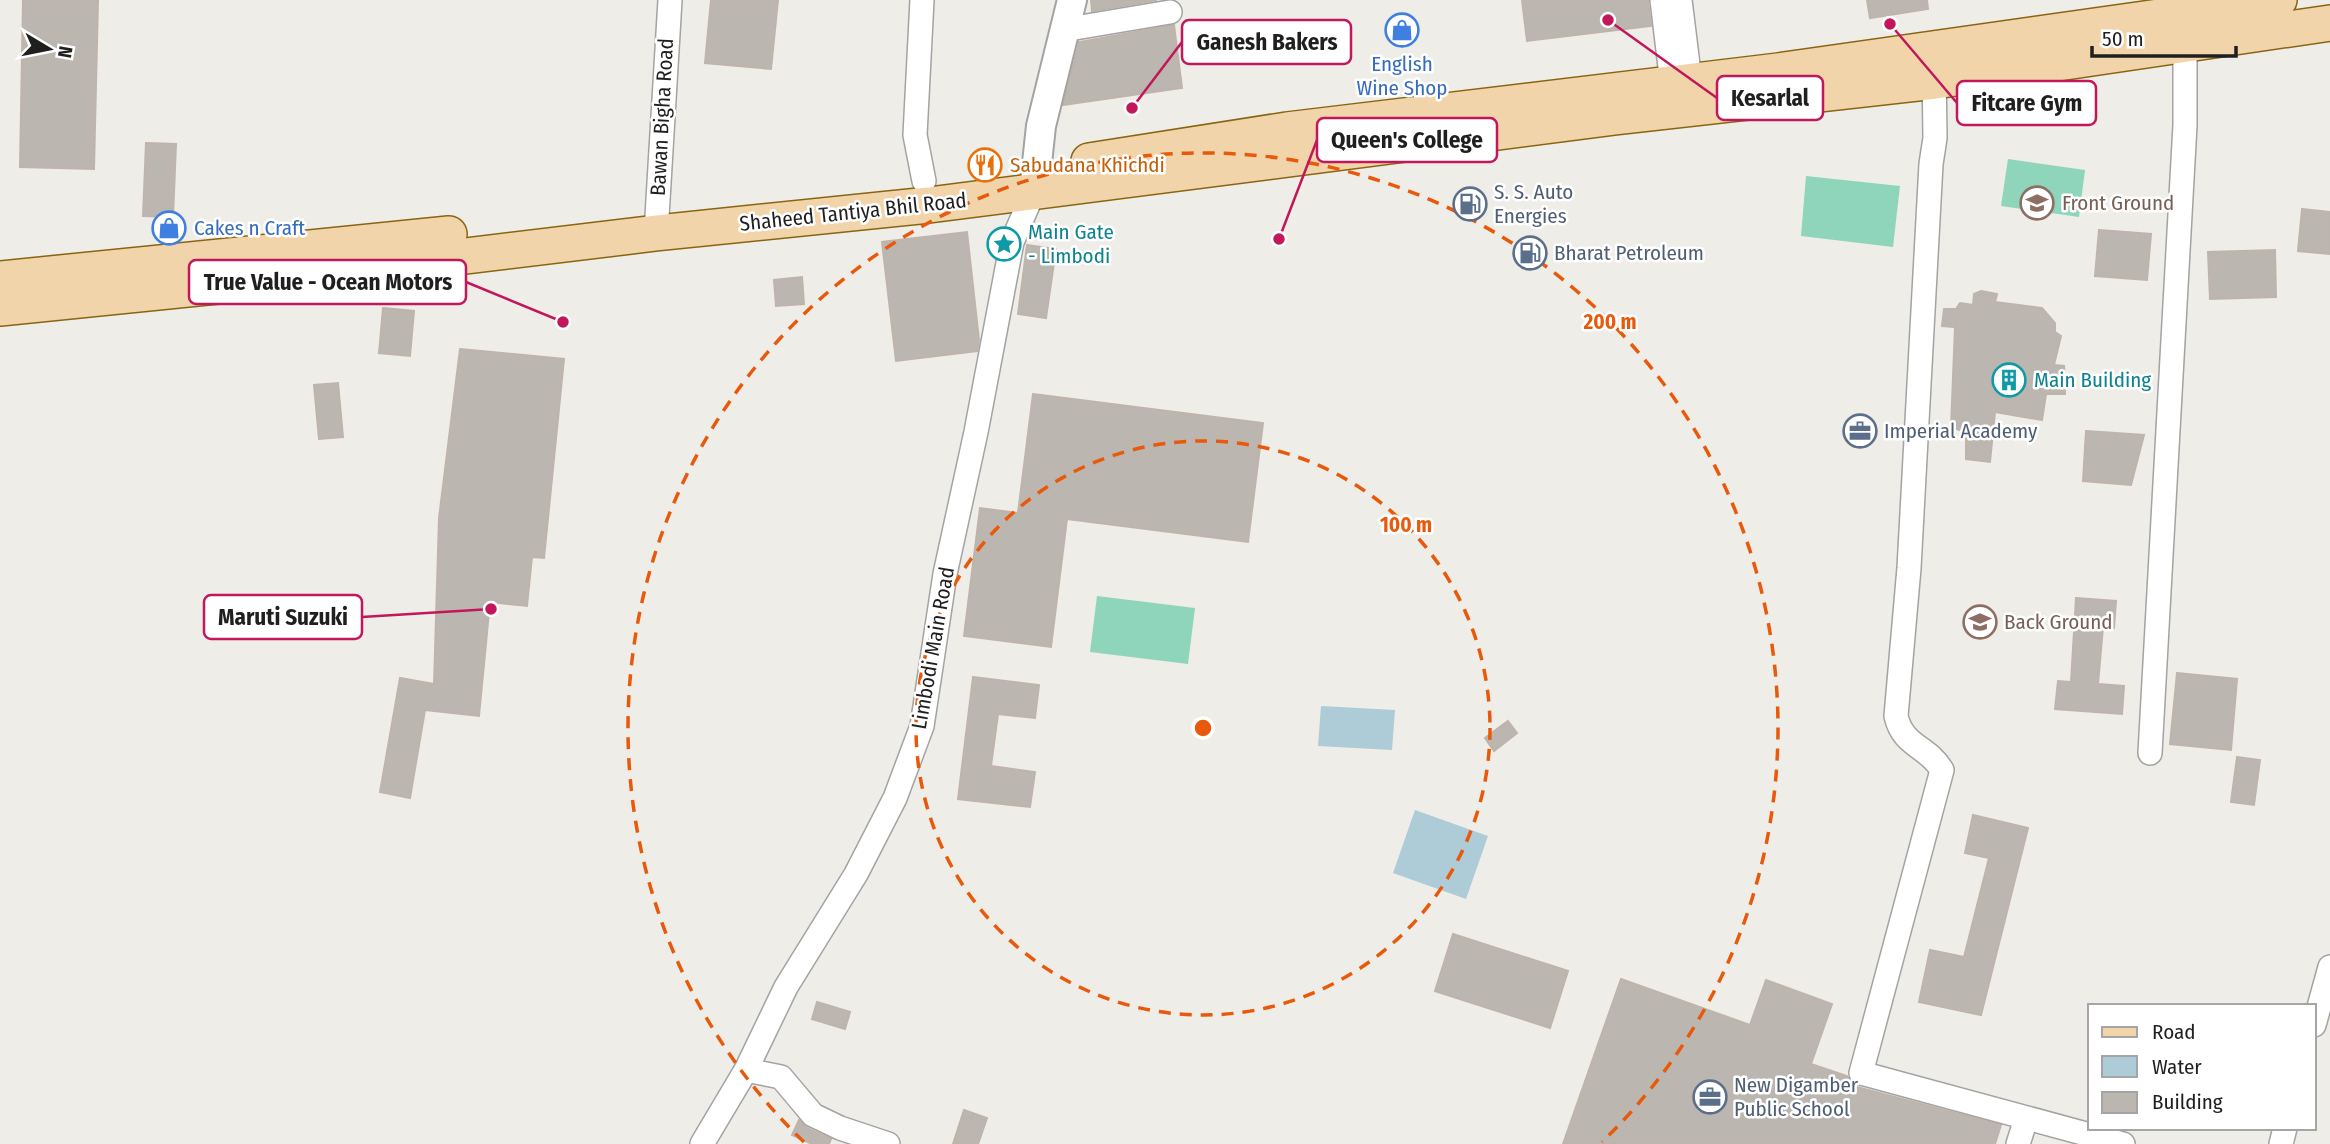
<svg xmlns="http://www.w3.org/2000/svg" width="2330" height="1144" viewBox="0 0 2330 1144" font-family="'Fira Sans Condensed',sans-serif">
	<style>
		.pitch { fill: #8ed5bc }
		.water { fill: #adccd7 }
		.building { fill: #bcb6b0; stroke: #bfb4ab; stroke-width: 2 }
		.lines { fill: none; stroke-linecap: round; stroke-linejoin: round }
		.minor-casing { stroke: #a3a3a3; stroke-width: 26 }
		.tertiary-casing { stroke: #a3a3a3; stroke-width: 32 }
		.primary-casing { stroke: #896512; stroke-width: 38 }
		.minor { stroke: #fff; stroke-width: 23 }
		.tertiary { stroke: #fff; stroke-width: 28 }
		.primary { stroke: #f1d4aa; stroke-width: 35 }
		.ring { fill: none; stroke: #e8590c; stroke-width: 3.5; stroke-dasharray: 12 9 }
		.labels { text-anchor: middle; stroke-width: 5; stroke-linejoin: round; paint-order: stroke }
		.shop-label { font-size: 21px; fill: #366cbe; stroke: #fff }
		.street-label { font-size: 21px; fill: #1f1f1f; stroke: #fff }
		.food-label { font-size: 21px; fill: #c56008; stroke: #fff; text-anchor: start }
		.service-label { font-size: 21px; fill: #4e5e75; stroke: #fff; text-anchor: start }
		.education-label { font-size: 21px; fill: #785e54; stroke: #fff; text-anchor: start }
		.culture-label { font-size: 21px; fill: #0d838f; stroke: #fff; text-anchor: start }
		.centre { fill: #e8590c; stroke: #fff; stroke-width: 3.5 }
		.ring-label { font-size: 21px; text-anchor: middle; font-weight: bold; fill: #e8590c; stroke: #fff; stroke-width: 5; stroke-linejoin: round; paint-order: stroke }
		.leader { fill: none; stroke: #c2185b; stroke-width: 2.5 }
		.callout-dot { fill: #c2185b; stroke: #fff; stroke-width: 2.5 }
		.callout { fill: #fff; stroke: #c2185b; stroke-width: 2.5 }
		.callout-label { font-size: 23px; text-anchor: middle; font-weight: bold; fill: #1f1f1f }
	</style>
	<rect width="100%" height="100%" fill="#efede7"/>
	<!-- pitch -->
	<g class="pitch">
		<polygon points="2008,159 2085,170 2079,217 2001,206"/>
		<polygon points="1806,176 1900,186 1893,247 1801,236"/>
		<polygon points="1097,596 1195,608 1188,664 1090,652"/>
	</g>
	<!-- water -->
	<g class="water">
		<polygon points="1321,706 1395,710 1392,750 1318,746"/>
		<polygon points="1415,810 1488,836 1466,899 1393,873"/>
	</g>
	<!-- building -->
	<g class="building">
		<polygon points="23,0 98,0 94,169 20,167"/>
		<polygon points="711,0 778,0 771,69 705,63"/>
		<polygon points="1091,0 1157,0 1092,11"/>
		<polygon points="1522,0 1648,0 1651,26 1527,41"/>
		<polygon points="1867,0 1927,0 1928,9 1870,18"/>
		<polygon points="1174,25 1182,88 1063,105 1079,42"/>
		<polygon points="146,143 176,144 173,217 143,216"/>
		<polygon points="2302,209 2330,212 2330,254 2298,251"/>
		<polygon points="2099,230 2151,234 2147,280 2095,276"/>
		<polygon points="967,232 979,340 977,351 896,361 882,242"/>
		<polygon points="1027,245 1056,249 1046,318 1018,314"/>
		<polygon points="2275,250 2276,297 2210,299 2208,252"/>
		<polygon points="802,277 804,304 776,306 774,280"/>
		<polygon points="1981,291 1997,294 1995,302 2042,308 2055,323 2055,332 2061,336 2054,365 2064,366 2065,394 2046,394 2042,420 1995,412 1990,462 1966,459 1966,432 1951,427 1955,327 1942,326 1944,309 1956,309 1960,303 1973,305 1974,294"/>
		<polygon points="383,308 414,311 410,356 379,353"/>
		<polygon points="460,349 564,359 544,558 532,557 527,606 490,602 479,716 425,710 410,798 380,792 400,678 434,684 439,518"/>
		<polygon points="338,383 343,437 319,439 314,385"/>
		<polygon points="1033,394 1263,423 1248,542 1067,519 1051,647 964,636 980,508 1018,513"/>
		<polygon points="2086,431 2144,435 2131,485 2083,481"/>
		<polygon points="2076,598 2116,601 2114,628 2103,627 2098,684 2124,686 2122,714 2055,709 2058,681 2071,682"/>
		<polygon points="2177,673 2237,679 2231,750 2170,744"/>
		<polygon points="973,677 1039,685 1035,718 998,714 991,766 1035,772 1030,807 958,799"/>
		<polygon points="1508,721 1517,733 1494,751 1485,738"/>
		<polygon points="2237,757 2260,760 2254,805 2231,802"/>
		<polygon points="1973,815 2028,828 1981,1015 1919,1002 1930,950 1964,957 1989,858 1965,853"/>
		<polygon points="1453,934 1568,971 1550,1028 1435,991"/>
		<polygon points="1621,979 1750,1025 1766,980 1832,1004 1811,1064 1847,1076 1851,1082 1857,1087 2001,1125 1995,1144 1563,1144"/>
		<polygon points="817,1002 850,1012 845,1029 812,1019"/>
		<polygon points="964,1110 987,1118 978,1144 953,1144"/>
		<polygon points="799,1120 807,1128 831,1139 829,1144 812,1144 792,1135"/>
	</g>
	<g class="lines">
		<defs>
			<g id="minor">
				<polyline points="922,0 915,135 924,181"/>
				<polyline points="1662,0 1672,84"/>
				<polyline points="1680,0 1690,81"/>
				<polyline points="1063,30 1170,12"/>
				<path d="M1934,68l1,70 -4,26 -22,404 -13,148c7,31 32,30 46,54l-81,303 262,71"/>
				<polyline points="656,233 670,0"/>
				<polyline points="2150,753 2185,125 2185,43"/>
				<polyline points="2314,1025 2330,967"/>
				<polyline points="746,1070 781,1077 813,1115 840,1128 888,1144"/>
				<polyline points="702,1144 746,1070 786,987 856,874 895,798 922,726 945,574 976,432 1012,242 1034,191"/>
				<polyline points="2018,1144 2026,1119"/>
				<polyline points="2281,1144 2285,1128"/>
			</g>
			<polyline id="tertiary" points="1034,191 1041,126 1072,0"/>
			<g id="primary">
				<polyline points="1089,161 1287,130 1778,71 2279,0"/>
				<polyline points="0,279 449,234"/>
				<polyline points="0,308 227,285 656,233 929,205 1615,117 1935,81 2330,23"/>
			</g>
		</defs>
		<!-- minor casing -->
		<use href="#minor" class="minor-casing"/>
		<!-- tertiary casing -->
		<use href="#tertiary" class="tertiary-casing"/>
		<!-- primary casing -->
		<use href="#primary" class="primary-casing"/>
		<!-- minor -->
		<use href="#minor" class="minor"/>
		<!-- tertiary -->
		<use href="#tertiary" class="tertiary"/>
		<!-- primary -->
		<use href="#primary" class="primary"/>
	</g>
	<!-- distance rings -->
	<g class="ring">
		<circle cx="1203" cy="728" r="287"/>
		<path d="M804 1142A575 575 0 1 1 1602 1142"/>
	</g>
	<!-- icons -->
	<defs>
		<symbol id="shop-ring" viewBox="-11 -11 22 22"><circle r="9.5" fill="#fff" stroke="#3f7fe0" stroke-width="1.5"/><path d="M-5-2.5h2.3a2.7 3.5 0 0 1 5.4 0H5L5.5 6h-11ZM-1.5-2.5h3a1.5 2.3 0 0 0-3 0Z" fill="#3f7fe0"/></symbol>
		<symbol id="restaurant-ring" viewBox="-11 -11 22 22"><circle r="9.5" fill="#fff" stroke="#e8710a" stroke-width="1.5"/><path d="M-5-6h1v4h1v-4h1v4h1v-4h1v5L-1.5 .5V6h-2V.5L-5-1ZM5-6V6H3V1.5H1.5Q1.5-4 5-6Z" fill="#e8710a"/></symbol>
		<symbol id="school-ring" viewBox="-11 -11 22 22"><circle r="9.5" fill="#fff" stroke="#8d6e63" stroke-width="1.5"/><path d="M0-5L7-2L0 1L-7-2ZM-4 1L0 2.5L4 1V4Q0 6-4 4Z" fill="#8d6e63"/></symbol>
		<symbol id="fuel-ring" viewBox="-11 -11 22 22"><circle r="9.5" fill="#fff" stroke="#5c6f8a" stroke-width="1.5"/><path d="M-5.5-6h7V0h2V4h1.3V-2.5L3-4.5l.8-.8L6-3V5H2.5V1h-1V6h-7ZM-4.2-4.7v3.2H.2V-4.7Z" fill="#5c6f8a"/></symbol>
		<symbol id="sight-ring" viewBox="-11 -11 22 22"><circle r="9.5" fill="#fff" stroke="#0f9aa8" stroke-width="1.5"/><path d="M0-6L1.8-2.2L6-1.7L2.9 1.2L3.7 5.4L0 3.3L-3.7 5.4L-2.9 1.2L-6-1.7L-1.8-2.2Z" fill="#0f9aa8"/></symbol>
		<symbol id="building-ring" viewBox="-11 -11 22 22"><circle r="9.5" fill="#fff" stroke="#0f9aa8" stroke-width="1.5"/><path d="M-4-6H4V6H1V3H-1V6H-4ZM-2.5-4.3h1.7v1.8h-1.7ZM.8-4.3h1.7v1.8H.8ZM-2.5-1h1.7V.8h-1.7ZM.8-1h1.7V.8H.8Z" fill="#0f9aa8"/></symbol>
		<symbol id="office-ring" viewBox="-11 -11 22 22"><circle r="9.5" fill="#fff" stroke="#5c6f8a" stroke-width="1.5"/><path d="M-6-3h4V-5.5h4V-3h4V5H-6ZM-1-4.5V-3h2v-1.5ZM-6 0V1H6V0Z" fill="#5c6f8a"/></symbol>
	</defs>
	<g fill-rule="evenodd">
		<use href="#shop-ring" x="1383" y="11" width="38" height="38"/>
		<use href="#restaurant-ring" x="966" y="146" width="38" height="38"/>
		<use href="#school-ring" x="2018" y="184" width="38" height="38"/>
		<use href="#fuel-ring" x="1451" y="185" width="38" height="38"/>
		<use href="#shop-ring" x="150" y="209" width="38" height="38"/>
		<use href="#sight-ring" x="985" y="225" width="38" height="38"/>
		<use href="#fuel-ring" x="1511" y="234" width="38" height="38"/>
		<use href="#building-ring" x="1990" y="361" width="38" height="38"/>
		<use href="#office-ring" x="1841" y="412" width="38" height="38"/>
		<use href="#school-ring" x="1961" y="603" width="38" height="38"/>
		<use href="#office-ring" x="1691" y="1078" width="38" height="38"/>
	</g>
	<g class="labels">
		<!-- shop labels -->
		<g class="shop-label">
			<text x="1402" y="71">English<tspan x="1402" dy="24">Wine Shop</tspan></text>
			<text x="194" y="235" text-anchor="start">Cakes n Craft</text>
		</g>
		<!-- street labels -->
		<g class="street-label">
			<text transform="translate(662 117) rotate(-87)" y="7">Bawan Bigha Road</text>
			<text transform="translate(853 212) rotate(-6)" y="7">Shaheed Tantiya Bhil Road</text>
			<text transform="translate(933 648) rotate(-80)" y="7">Limbodi Main Road</text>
		</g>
		<!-- food labels -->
		<g class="food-label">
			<text x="1010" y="172">Sabudana Khichdi</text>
		</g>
		<!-- service labels -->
		<g class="service-label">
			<text x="1494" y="199">S. S. Auto<tspan x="1494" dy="24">Energies</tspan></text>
			<text x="1554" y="260">Bharat Petroleum</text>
			<text x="1884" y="438">Imperial Academy</text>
			<text x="1734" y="1092">New Digamber<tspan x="1734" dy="24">Public School</tspan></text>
		</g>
		<!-- education labels -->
		<g class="education-label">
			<text x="2062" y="210">Front Ground</text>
			<text x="2004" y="629">Back Ground</text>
		</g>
		<!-- culture labels -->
		<g class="culture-label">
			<text x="1028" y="239">Main Gate<tspan x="1028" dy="24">- Limbodi</tspan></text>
			<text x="2034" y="387">Main Building</text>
		</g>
	</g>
	<circle cx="1203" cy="728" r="10" class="centre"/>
	<g class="ring-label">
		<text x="1610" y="329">200 m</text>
		<text x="1406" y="532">100 m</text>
	</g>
	<!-- callouts -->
	<path class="leader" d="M1132 108L1182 42M1608 20L1717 98M1890 24L1957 103M1279 239L1317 140M563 322L466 282M491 609L362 617"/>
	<g class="callout-dot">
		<circle cx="1132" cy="108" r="7"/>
		<circle cx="1608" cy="20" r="7"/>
		<circle cx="1890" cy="24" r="7"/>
		<circle cx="1279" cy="239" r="7"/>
		<circle cx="563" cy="322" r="7"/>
		<circle cx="491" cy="609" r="7"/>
	</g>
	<g class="callout">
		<rect x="1182" y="20" width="169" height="44" rx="7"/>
		<rect x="1717" y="76" width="106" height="44" rx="7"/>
		<rect x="1957" y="81" width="139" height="44" rx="7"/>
		<rect x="1317" y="118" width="180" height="44" rx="7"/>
		<rect x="189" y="260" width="277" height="44" rx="7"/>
		<rect x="204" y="595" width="158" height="44" rx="7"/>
	</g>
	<g class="callout-label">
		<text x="1267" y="50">Ganesh Bakers</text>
		<text x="1770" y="106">Kesarlal</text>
		<text x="2027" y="111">Fitcare Gym</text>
		<text x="1407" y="148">Queen's College</text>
		<text x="328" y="290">True Value - Ocean Motors</text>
		<text x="283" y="625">Maruti Suzuki</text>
	</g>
	<!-- legend -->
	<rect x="2088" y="1004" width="228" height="126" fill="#ffffff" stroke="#a5a5a5" stroke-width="2"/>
	<rect x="2102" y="1027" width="35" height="10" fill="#f1d4aa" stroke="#a5a5a5" stroke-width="2"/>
	<text x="2152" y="1039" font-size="21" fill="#1f1f1f">Road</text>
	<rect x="2102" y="1056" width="35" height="21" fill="#adccd7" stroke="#a5a5a5" stroke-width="2"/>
	<text x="2152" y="1074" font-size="21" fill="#1f1f1f">Water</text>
	<rect x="2102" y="1092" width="35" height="21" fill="#bcb6b0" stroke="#a5a5a5" stroke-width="2"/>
	<text x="2152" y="1109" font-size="21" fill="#1f1f1f">Building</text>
	<!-- north arrow -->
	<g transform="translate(49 49) rotate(100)" stroke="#ffffff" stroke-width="5" paint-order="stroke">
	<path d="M0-5L12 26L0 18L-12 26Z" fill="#1f1f1f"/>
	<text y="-10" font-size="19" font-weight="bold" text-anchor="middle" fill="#1f1f1f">N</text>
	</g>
	<!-- scale -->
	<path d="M2092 46v10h144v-10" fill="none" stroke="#1f1f1f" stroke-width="3.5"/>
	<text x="2102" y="46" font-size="21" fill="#1f1f1f" stroke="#ffffff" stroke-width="5" paint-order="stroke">50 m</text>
</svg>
